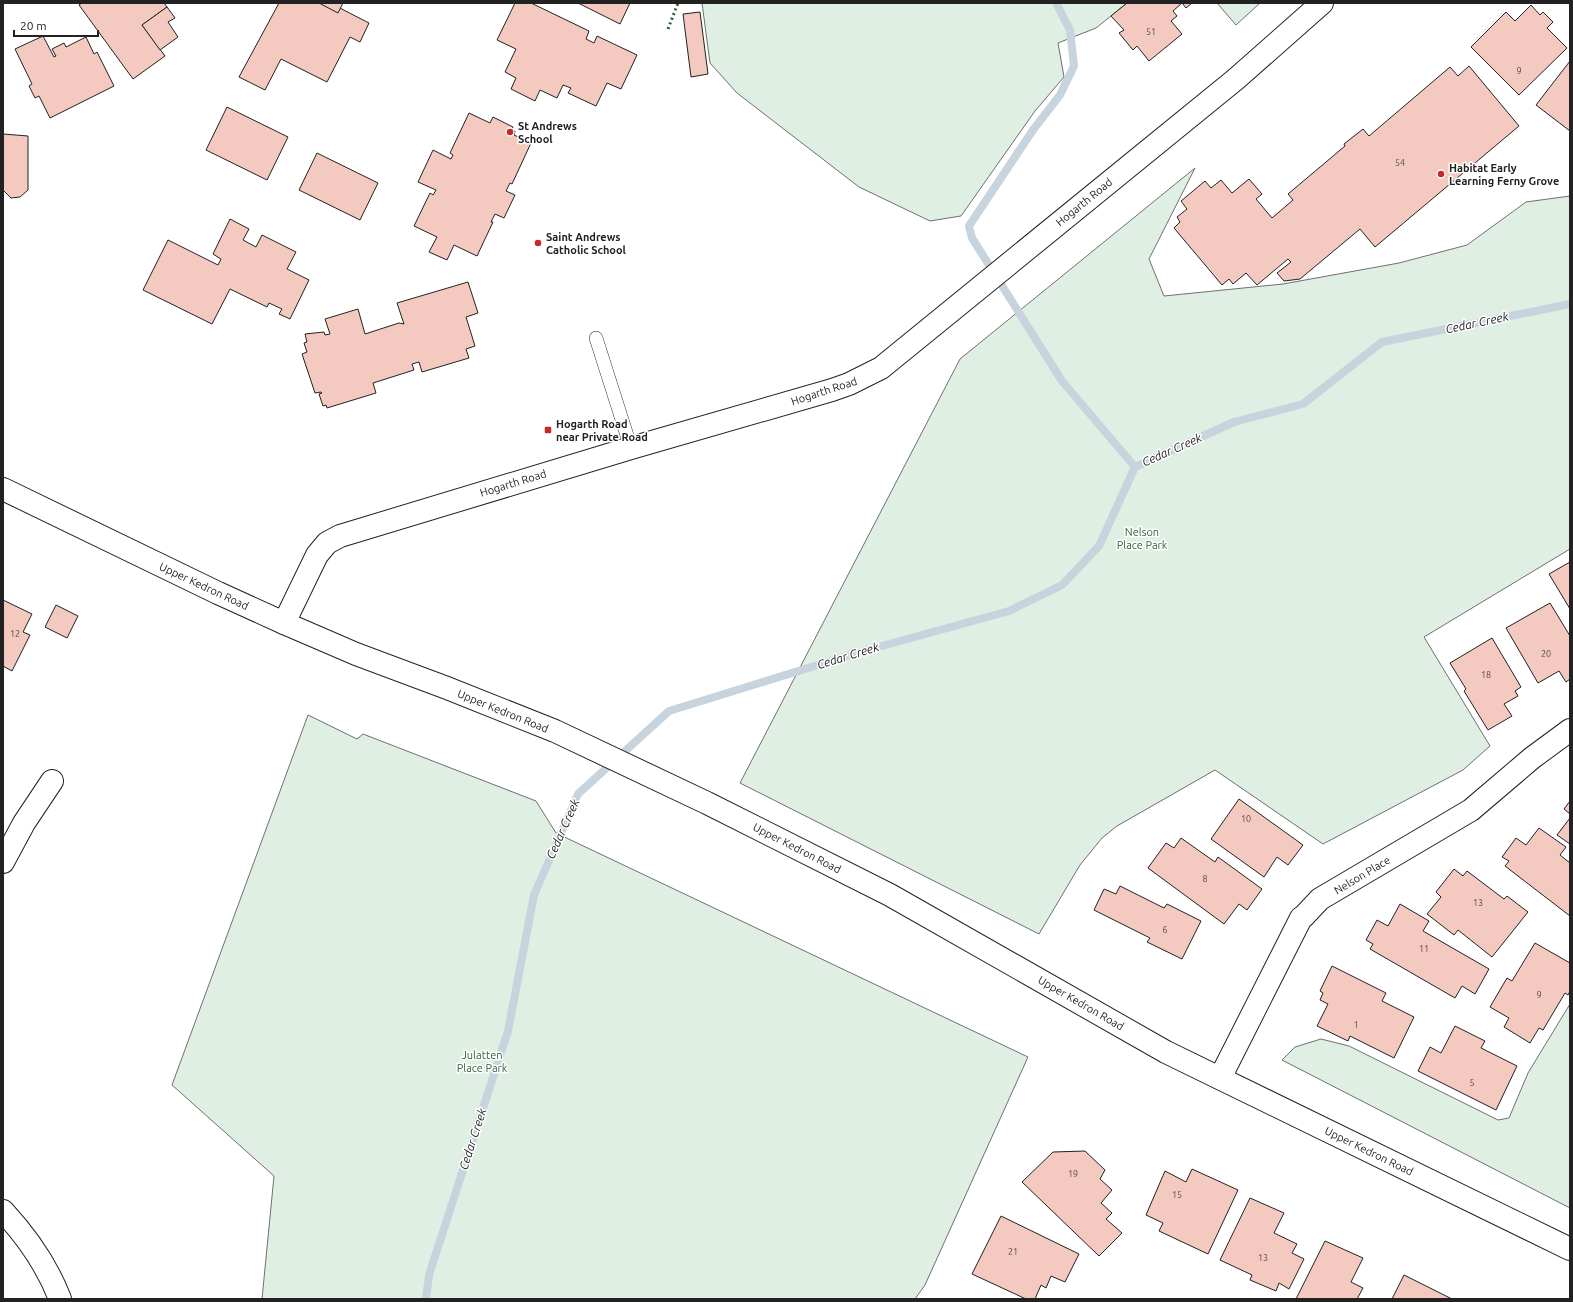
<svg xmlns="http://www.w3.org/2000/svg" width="1573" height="1302" viewBox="0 0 1573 1302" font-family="Ubuntu,sans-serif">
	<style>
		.green { fill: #e0efe3; stroke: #6f6f6f }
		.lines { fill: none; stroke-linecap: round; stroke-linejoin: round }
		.stream { stroke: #c7d3dd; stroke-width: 8 }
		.building { fill: #f3c9c0; stroke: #222 }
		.service-casing { stroke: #222; stroke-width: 14 }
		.minor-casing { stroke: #222; stroke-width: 24 }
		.tertiary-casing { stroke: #222; stroke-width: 24 }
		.secondary-casing { stroke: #222; stroke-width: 24 }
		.service { stroke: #fff; stroke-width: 13 }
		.minor { stroke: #fff; stroke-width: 22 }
		.tertiary { stroke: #fff; stroke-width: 22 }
		.secondary { stroke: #fff; stroke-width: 22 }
		.hedge { stroke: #2f5e38; stroke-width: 3; stroke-dasharray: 2 3; stroke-linecap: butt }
		.poi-dot { fill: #c62828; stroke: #fff; stroke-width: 1.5 }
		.labels { text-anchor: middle; stroke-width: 3; stroke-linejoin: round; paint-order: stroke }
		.number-label { font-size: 9px; fill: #564c4a }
		.poi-label { font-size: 11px; font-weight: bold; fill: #222; stroke: #fff; text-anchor: start }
		.street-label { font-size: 11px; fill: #222; stroke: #fff }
		.park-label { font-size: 11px; fill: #2f5e38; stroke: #fff }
		.water-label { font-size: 12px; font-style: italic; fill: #222; stroke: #fff }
	</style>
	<rect width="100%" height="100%" fill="#fff"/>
	<!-- green -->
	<g class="green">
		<polygon points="702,3 1127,3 1096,28 1058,43 1064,77 1035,111 961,216 930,221 859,187 737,93 710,63"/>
		<polygon points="1217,3 1260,3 1236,25"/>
		<polygon points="1195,168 1149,259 1164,296 1283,284 1399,263 1467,245 1526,202 1570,196 1570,549 1424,637 1490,746 1463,770 1323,844 1215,770 1117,826 1102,838 1080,865 1039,934 740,783 960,359"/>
		<polygon points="308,715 357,739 363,734 536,801 556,833 1028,1057 925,1285 915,1299 262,1299 274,1176 172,1085"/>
		<polygon points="1570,1004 1570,1208 1282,1060 1295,1047 1321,1039 1349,1046 1498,1120 1509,1118 1528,1073"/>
	</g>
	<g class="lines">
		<!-- stream -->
		<g class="stream">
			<polyline points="1056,3 1070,30 1074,66 1060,95 1033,130 969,226 972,238 1062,381 1135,467"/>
			<polyline points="426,1299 429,1275 508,1031 534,895 578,794 669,711 860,652 1009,611 1062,585 1099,546 1135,467 1234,422 1303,404 1382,342 1570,304"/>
		</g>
	</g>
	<!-- building -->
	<g class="building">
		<polygon points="82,3 164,3 167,7 142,25 165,56 133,79 79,5"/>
		<polygon points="279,3 330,3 369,23 360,42 350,37 327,82 281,59 265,90 239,77"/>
		<polygon points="319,3 343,3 338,13"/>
		<polygon points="515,3 531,3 589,31 586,39 594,43 597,36 637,55 621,89 607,83 596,106 568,93 571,88 563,85 557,98 540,90 535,101 511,89 516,78 505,72 516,49 497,40"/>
		<polygon points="578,3 630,3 620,24"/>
		<polygon points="1127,3 1192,3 1186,8 1182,3 1173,11 1177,16 1171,21 1182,34 1149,61 1137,46 1133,50 1119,33 1124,30 1111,16"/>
		<polygon points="1531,5 1540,15 1543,12 1553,22 1547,28 1567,48 1519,95 1471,47 1506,12 1515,21"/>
		<polygon points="167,7 175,18 168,22 178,37 160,50 142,25"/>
		<polygon points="700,12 708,74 691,77 683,14"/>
		<polygon points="43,36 54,57 56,56 52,49 64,43 66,47 86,37 94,54 97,52 114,86 50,118 39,96 35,98 29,86 32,84 15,49"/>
		<polygon points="1570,61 1570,131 1536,105"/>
		<polygon points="1469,66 1519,126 1375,247 1360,229 1300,279 1284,281 1277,273 1291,262 1288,259 1257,285 1246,273 1233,284 1229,279 1222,285 1174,228 1180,222 1177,217 1187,209 1181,201 1205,181 1211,188 1221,180 1232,193 1249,179 1262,194 1256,199 1272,218 1293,200 1288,194 1345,146 1344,144 1363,129 1369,136 1450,67 1458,76"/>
		<polygon points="227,107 288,137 267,180 206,150"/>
		<polygon points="469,113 490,123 493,117 513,127 512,130 515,131 514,135 531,143 512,184 510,183 506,191 515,195 504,218 495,214 491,222 493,222 477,256 454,245 447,260 429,252 437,237 414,226 430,193 433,195 436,190 418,182 433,150 451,159 453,155 450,153"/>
		<polygon points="3,134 28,136 28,190 20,197 11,198 3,190"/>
		<polygon points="317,153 378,183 360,220 299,190"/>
		<polygon points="230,219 249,229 243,240 256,247 262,235 296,252 287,269 309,280 290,319 279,314 282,309 269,303 267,307 230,289 212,324 143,290 168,240 218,265 221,259 213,254"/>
		<polygon points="468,282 478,313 466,317 475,346 466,349 469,358 422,372 419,362 412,364 414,370 373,383 376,393 327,408 326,405 323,406 319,394 322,393 321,392 315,393 302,354 307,352 304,343 307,342 305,334 324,332 325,335 330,334 325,319 358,309 365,334 399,323 404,324 397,303"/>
		<polygon points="1570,562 1570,609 1549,574"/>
		<polygon points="3,600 32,614 23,632 30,635 12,671 3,666"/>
		<polygon points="1550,603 1570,636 1570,679 1566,682 1559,671 1538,683 1506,628"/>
		<polygon points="56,605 78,616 67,638 45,627"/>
		<polygon points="1492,638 1521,687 1515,691 1518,696 1504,704 1512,716 1488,730 1464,691 1466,689 1450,663"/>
		<polygon points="1239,799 1303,845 1288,865 1277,857 1264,877 1211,839"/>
		<polygon points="1570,801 1570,814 1564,809"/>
		<polygon points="1570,818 1570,844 1557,835"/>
		<polygon points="1539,828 1566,847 1560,855 1570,863 1570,916 1505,866 1509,861 1502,857 1516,838 1526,845"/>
		<polygon points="1181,838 1215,862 1218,857 1262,889 1247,910 1239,904 1224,924 1148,868 1166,843 1174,848"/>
		<polygon points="1454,869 1463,876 1467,871 1504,899 1507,896 1528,912 1492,957 1458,930 1454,935 1427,914 1441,897 1436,892"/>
		<polygon points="1120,886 1164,908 1167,904 1201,921 1182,959 1147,942 1150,938 1094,910 1104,889 1116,894"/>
		<polygon points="1400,904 1429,921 1423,931 1489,969 1475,994 1462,986 1455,998 1370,949 1373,944 1366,940 1377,920 1388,926"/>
		<polygon points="1535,943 1570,963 1570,991 1568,995 1565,993 1543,1030 1539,1028 1530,1043 1504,1027 1509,1018 1490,1007 1507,978 1512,981"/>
		<polygon points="1332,966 1386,993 1382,1001 1414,1017 1394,1058 1350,1036 1348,1041 1317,1026 1328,1004 1320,1000 1323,993 1320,991"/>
		<polygon points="1455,1026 1485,1041 1481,1048 1517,1066 1496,1110 1418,1071 1430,1047 1441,1053"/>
		<polygon points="1085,1151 1105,1170 1100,1179 1112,1190 1101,1203 1112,1213 1106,1219 1122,1233 1099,1256 1022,1182 1053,1152"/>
		<polygon points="1192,1169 1238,1190 1208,1254 1159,1231 1163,1223 1146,1215 1165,1171 1186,1182"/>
		<polygon points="1250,1198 1284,1213 1274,1233 1297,1244 1292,1253 1304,1259 1289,1289 1279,1283 1276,1291 1250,1280 1252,1275 1220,1260"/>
		<polygon points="1001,1216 1079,1254 1065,1282 1051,1276 1046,1288 1041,1285 1035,1299 1026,1299 972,1274"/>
		<polygon points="1325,1241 1363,1258 1351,1282 1363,1288 1357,1299 1296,1299"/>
		<polygon points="1404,1275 1452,1299 1392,1299"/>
	</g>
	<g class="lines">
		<defs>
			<polyline id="service" points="596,338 631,448"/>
			<g id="minor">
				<polyline points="3,862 24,823 52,781"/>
				<polyline points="1220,1078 1301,918 1304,916 1320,899 1471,810 1532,758 1570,730"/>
				<path d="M3,1211c25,27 44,54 57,88"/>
			</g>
			<polyline id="tertiary" points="284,623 317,555 327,543 340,536 631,448 832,390 849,384 881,368 1236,79 1322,3"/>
			<polyline id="secondary" points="3,489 218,593 284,623 356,654 447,688 555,731 707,803 890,895 1166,1052 1570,1249"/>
		</defs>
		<!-- service casing -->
		<use href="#service" class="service-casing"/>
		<!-- minor casing -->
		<use href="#minor" class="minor-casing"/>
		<!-- tertiary casing -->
		<use href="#tertiary" class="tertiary-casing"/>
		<!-- secondary casing -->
		<use href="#secondary" class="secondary-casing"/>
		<!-- service -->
		<use href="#service" class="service"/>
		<!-- minor -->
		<use href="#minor" class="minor"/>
		<!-- tertiary -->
		<use href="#tertiary" class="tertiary"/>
		<!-- secondary -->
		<use href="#secondary" class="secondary"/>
		<!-- hedge -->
		<polyline class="hedge" points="668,29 678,3"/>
	</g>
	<!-- markers -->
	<g class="poi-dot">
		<circle cx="510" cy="132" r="4"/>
		<circle cx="1441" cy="174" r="4"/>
		<circle cx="538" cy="243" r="4"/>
		<rect x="544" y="426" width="8" height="8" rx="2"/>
	</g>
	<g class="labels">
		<!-- number labels -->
		<g class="number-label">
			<text x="1151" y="35">51</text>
			<text x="1519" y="74">9</text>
			<text x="1400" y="166">54</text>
			<text x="15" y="637">12</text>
			<text x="1546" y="657">20</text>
			<text x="1486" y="678">18</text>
			<text x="1246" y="822">10</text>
			<text x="1205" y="882">8</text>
			<text x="1478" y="906">13</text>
			<text x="1165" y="933">6</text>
			<text x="1424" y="952">11</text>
			<text x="1539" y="998">9</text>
			<text x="1356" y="1028">1</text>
			<text x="1472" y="1086">5</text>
			<text x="1073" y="1177">19</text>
			<text x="1177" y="1198">15</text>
			<text x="1013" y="1255">21</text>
			<text x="1263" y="1261">13</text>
		</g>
		<!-- poi labels -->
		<g class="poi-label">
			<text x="518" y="130">St Andrews<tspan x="518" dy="13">School</tspan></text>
			<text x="1449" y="172">Habitat Early<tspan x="1449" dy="13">Learning Ferny Grove</tspan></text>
			<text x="546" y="241">Saint Andrews<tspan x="546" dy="13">Catholic School</tspan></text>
			<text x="556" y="428">Hogarth Road<tspan x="556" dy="13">near Private Road</tspan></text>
		</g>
		<!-- street labels -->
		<g class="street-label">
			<text transform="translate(1084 202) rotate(-39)" y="4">Hogarth Road</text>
			<text transform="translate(824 391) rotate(-18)" y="4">Hogarth Road</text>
			<text transform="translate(513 483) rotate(-17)" y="4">Hogarth Road</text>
			<text transform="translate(204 586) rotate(25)" y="4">Upper Kedron Road</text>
			<text transform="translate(503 711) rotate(22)" y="4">Upper Kedron Road</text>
			<text transform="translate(797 848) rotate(27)" y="4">Upper Kedron Road</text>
			<text transform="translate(1362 875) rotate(-31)" y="4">Nelson Place</text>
			<text transform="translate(1081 1003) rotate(30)" y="4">Upper Kedron Road</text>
			<text transform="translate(1369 1151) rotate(26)" y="4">Upper Kedron Road</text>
		</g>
		<!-- park labels -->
		<g class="park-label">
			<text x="1142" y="536">Nelson<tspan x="1142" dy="13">Place Park</tspan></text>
			<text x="482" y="1059">Julatten<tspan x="482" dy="13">Place Park</tspan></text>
		</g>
		<!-- water labels -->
		<g class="water-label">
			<text transform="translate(1477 323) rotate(-12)" y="4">Cedar Creek</text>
			<text transform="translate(1172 450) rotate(-24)" y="4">Cedar Creek</text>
			<text transform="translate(848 656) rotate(-17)" y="4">Cedar Creek</text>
			<text transform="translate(563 829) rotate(-66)" y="4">Cedar Creek</text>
			<text transform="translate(473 1139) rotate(-72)" y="4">Cedar Creek</text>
		</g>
	</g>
	<!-- border -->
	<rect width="1573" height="1302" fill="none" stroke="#222222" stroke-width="8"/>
	<!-- scale -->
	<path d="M14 30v6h84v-6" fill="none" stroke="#222222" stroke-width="2"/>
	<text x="20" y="30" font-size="12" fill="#222222" stroke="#ffffff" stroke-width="3" paint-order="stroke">20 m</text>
</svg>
